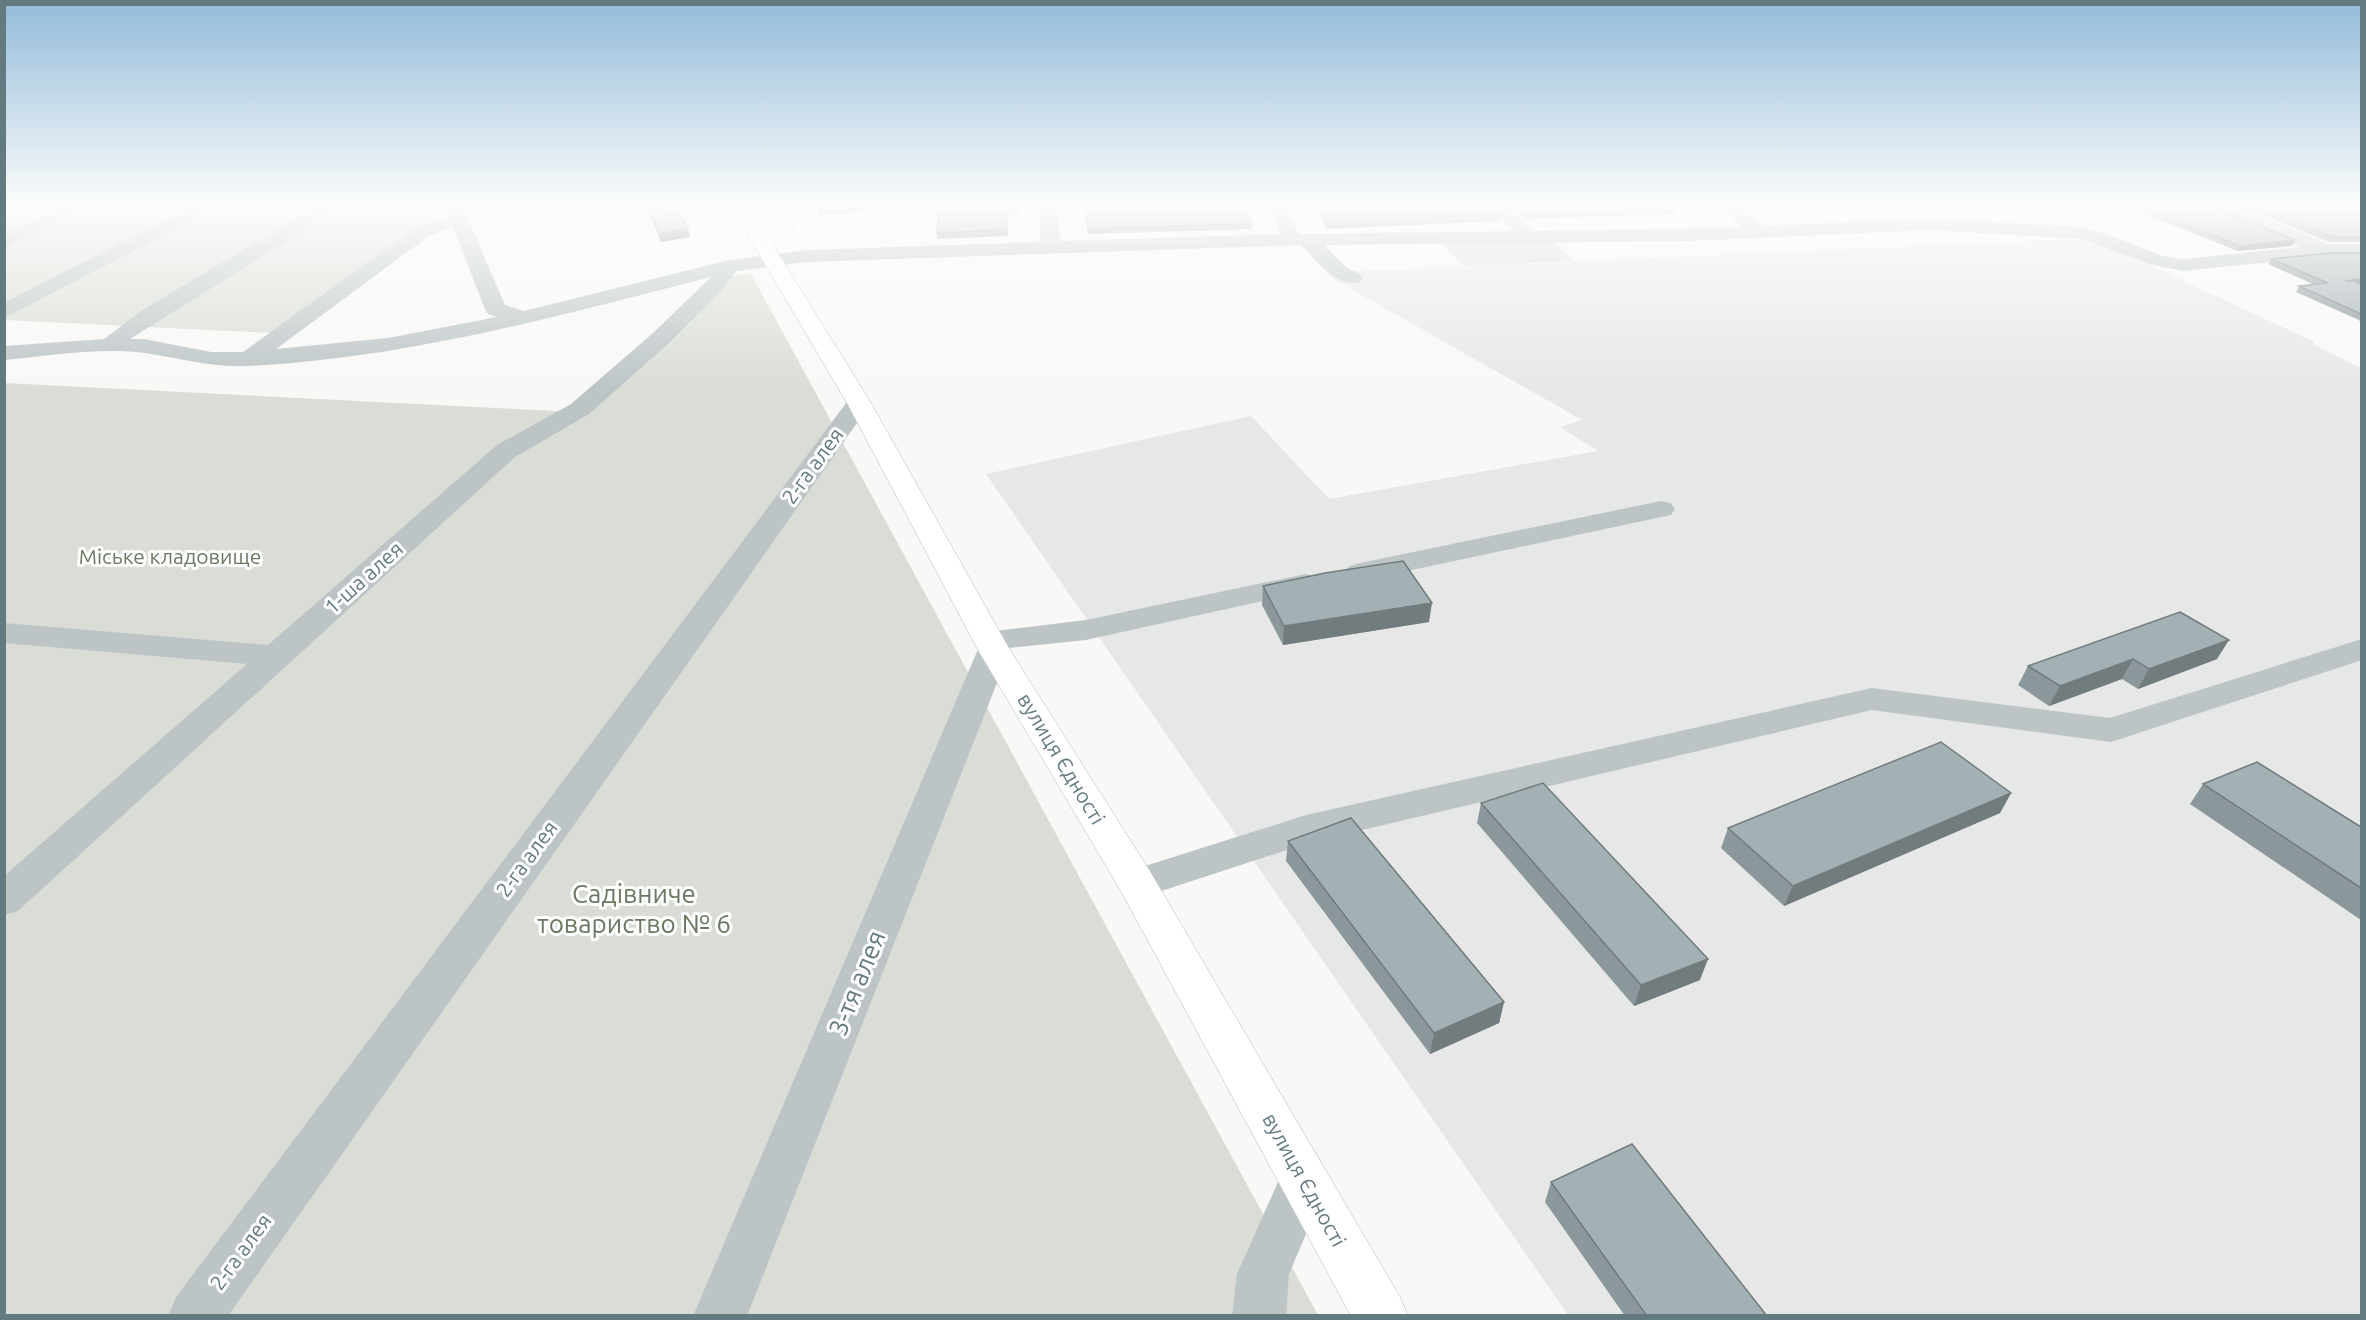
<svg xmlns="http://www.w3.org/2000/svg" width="2366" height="1320" viewBox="0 0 2366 1320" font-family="Ubuntu,sans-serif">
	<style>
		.built { fill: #e6e8e7 }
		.green { fill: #d9ddd5 }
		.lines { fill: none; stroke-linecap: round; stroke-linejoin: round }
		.major-casing { stroke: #b0b8bb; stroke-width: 1 }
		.path { stroke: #b9bec0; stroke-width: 2; stroke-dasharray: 2 2; stroke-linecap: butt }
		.minor { fill: #bcc4c6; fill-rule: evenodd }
		.major { fill: #fff; fill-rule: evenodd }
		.wall { fill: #8c979b }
		.shaded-wall { fill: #727b7e }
		.building { fill: #a3b0b4; stroke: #727b7e; stroke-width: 1.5 }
		.labels { text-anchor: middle; stroke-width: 6; stroke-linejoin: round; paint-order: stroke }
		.street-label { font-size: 21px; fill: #637a81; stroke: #fff }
		.park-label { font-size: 21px; fill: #6b7962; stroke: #fff }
		.near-park-label { font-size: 26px; fill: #6b7962; stroke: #fff }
		.near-street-label { font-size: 26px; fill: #637a81; stroke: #fff }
	</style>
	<rect width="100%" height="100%" fill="#f8f8f6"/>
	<!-- built -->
	<polygon class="built" points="2072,239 2106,245 2313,341 2314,345 2361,368 2361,1315 1568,1315 986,474 1251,416 1329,499 1598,451 1560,427 1582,420 1323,273"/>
	<!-- green -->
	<g class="green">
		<polygon points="4,205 437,205 443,220 274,333 5,320"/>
		<polygon points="1554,242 1574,261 1464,266 1440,243"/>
		<polygon points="751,274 1318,1315 5,1315 4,383 576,412 714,278"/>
	</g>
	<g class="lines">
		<defs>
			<polygon id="major" points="730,205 748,205 871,403 1010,650 1151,873 1400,1297 1408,1316 1351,1316 1122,893 978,650 847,403"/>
		</defs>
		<!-- major casing -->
		<use href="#major" class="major-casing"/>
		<!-- path -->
		<polyline class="path" points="785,205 795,235"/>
		<!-- minor -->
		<g class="minor">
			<polygon points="67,205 90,205 88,209 4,249 4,235"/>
			<polygon points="195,205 217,205 215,209 4,318 4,303"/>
			<path d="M319,205h21l-2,4 -208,130h14l67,13h32l172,-124 33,-12 -4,-11h18l43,100 19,6 205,-51 78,-10 233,-8v-37h18l2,36 220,-7 -12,-29h18l13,29 213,-3 -20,-26h18l22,26 209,-4 -25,-22h20l27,21 166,-8 153,9 32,10 49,19 20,3 118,-12 -90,-38 -2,-4h24l96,39h33v12h-36l-143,15 -34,-7 -67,-25 -153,-9 -240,11 -365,4 23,23 13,6 3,4 -3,4c-24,6 -43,-21 -59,-37l-494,17 -71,9 -13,18 -54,54 -80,71 -74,43 -497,454 -14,4v-39l243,-212 -243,-21v-20l264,22 229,-200 74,-41 82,-71 58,-56c-152,39 -305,81 -463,89 -36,2 -68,-8 -103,-13 -46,-6 -95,3 -141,7v-14l100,-7 40,-30zM453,227l32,82 3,5 9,3 -109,21 -112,11 153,-113z"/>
			<polygon points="859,396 868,398 871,403 228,1316 168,1316 176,1297 850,398"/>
			<polygon points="1661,501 1671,503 1675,509 1671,515 1360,581 1349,578 1345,572 1349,566 1360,563"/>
			<polygon points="1306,574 1317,577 1321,583 1317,589 1086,640 1009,648 1010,650 747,1316 693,1316 979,647 973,640 978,633 1086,620"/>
			<polygon points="2362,639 2362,660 2111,742 1872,710 1311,842 1137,899 1123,895 1117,884 1123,873 1306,815 1872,688 2110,718"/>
			<polygon points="1304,1157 1322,1164 1329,1180 1289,1274 1286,1316 1232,1316 1237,1274 1286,1164"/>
		</g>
		<!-- major -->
		<use href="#major" class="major"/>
	</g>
	<!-- wall -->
	<g class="wall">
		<polygon points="1019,205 1019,215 1007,215 1008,236 937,239 937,233"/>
		<polygon points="1085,205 1252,224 1252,229 1088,234"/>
		<polygon points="1315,205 1495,205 1502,214 1501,221 1327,229"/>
		<polygon points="1513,205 1675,205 1678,208 1677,214 1525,219"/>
		<polygon points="1788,205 1917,205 1850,207 1847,205 1791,207"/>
		<polygon points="2122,205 2212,205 2213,206 2295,240 2292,246 2238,251"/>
		<polygon points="2238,205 2361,205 2361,242 2329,242"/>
		<polygon points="649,210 688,229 690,237 661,242 651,218"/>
		<polygon points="2361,253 2361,323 2359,320 2296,292 2299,286 2315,285 2268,264 2271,259"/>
		<polygon points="1263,586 1429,622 1283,645 1262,605"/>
		<polygon points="2180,612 2217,659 2138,689 2122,679 2049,706 2018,685 2028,666"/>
		<polygon points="2203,784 2361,827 2361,920 2190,804"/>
		<polygon points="2011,793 2000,813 1784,906 1721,848 1728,828"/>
		<polygon points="1481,803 1700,980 1634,1006 1477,823"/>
		<polygon points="1288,841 1504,1002 1499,1023 1430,1054 1286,861"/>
		<polygon points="1551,1182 1767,1316 1625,1316 1545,1202"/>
	</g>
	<!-- shaded-wall -->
	<g class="shaded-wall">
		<polygon points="835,205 885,205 885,209 819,216 817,206"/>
		<polygon points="688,229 690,237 661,242 659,234"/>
		<polygon points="2295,240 2292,246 2238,251 2240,246"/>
		<polygon points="2361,279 2361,284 2345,281"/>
		<polygon points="1432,603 1429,622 1283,645 1284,626"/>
		<polygon points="2229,640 2217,659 2138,689 2149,669"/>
		<polygon points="2133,659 2122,679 2049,706 2060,686"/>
		<polygon points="2011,793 2000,813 1784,906 1793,886"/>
		<polygon points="1708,959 1700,980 1634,1006 1641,985"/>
		<polygon points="1504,1002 1499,1023 1430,1054 1434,1033"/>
	</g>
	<!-- building -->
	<g class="building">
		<polygon points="817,205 835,205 817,206"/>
		<polygon points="939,205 1019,205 1019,209 1006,209 1007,230 937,233"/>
		<polygon points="1085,205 1245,205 1252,224 1088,229"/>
		<polygon points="1318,205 1495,205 1502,214 1327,222"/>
		<polygon points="1519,205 1675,205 1678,208 1526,213"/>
		<polygon points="2137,205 2212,205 2213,206 2295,240 2240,246"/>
		<polygon points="2253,205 2361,205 2361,237 2332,237"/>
		<polygon points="677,206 688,229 659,234 649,210"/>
		<polygon points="2329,253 2361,253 2361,279 2345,281 2353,281 2361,284 2361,314 2299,286 2328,283 2271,259"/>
		<polygon points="1403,561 1432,603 1284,626 1263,586 1325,573"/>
		<polygon points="2180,612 2229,640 2149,669 2133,659 2060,686 2028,666"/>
		<polygon points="1941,742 2011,793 1793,886 1728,828"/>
		<polygon points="2257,762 2361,827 2361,888 2203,784"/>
		<polygon points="1543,783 1708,959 1641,985 1481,803"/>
		<polygon points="1351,818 1504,1002 1434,1033 1288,841"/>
		<polygon points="1632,1144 1767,1316 1647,1316 1551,1182"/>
	</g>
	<!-- sky -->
	<linearGradient id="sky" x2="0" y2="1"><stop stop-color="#93bbda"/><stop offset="0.53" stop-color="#fcfcfb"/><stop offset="1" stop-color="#fcfcfb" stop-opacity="0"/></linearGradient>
	<rect width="2366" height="389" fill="url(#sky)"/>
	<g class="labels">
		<!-- street labels -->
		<g class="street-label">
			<text transform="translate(813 466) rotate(-54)" y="7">2-га алея</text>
			<text transform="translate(364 578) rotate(-42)" y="7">1-ша алея</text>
			<text transform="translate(1061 759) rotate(59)" y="7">вулиця Єдності</text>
			<text transform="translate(527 859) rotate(-54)" y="7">2-га алея</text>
			<text transform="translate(1304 1180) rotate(61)" y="7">вулиця Єдності</text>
			<text transform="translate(241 1252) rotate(-54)" y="7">2-га алея</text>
		</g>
		<!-- park labels -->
		<g class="park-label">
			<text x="170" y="564">Міське кладовище</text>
		</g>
		<!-- near-park labels -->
		<g class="near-park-label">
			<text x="634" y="903">Садівниче<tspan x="634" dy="30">товариство № 6</tspan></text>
		</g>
		<!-- near-street labels -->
		<g class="near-street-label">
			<text transform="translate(857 983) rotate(-68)" y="9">3-тя алея</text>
		</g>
	</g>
	<!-- border -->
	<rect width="2366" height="1320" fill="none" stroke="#637a81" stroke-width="12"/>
</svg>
